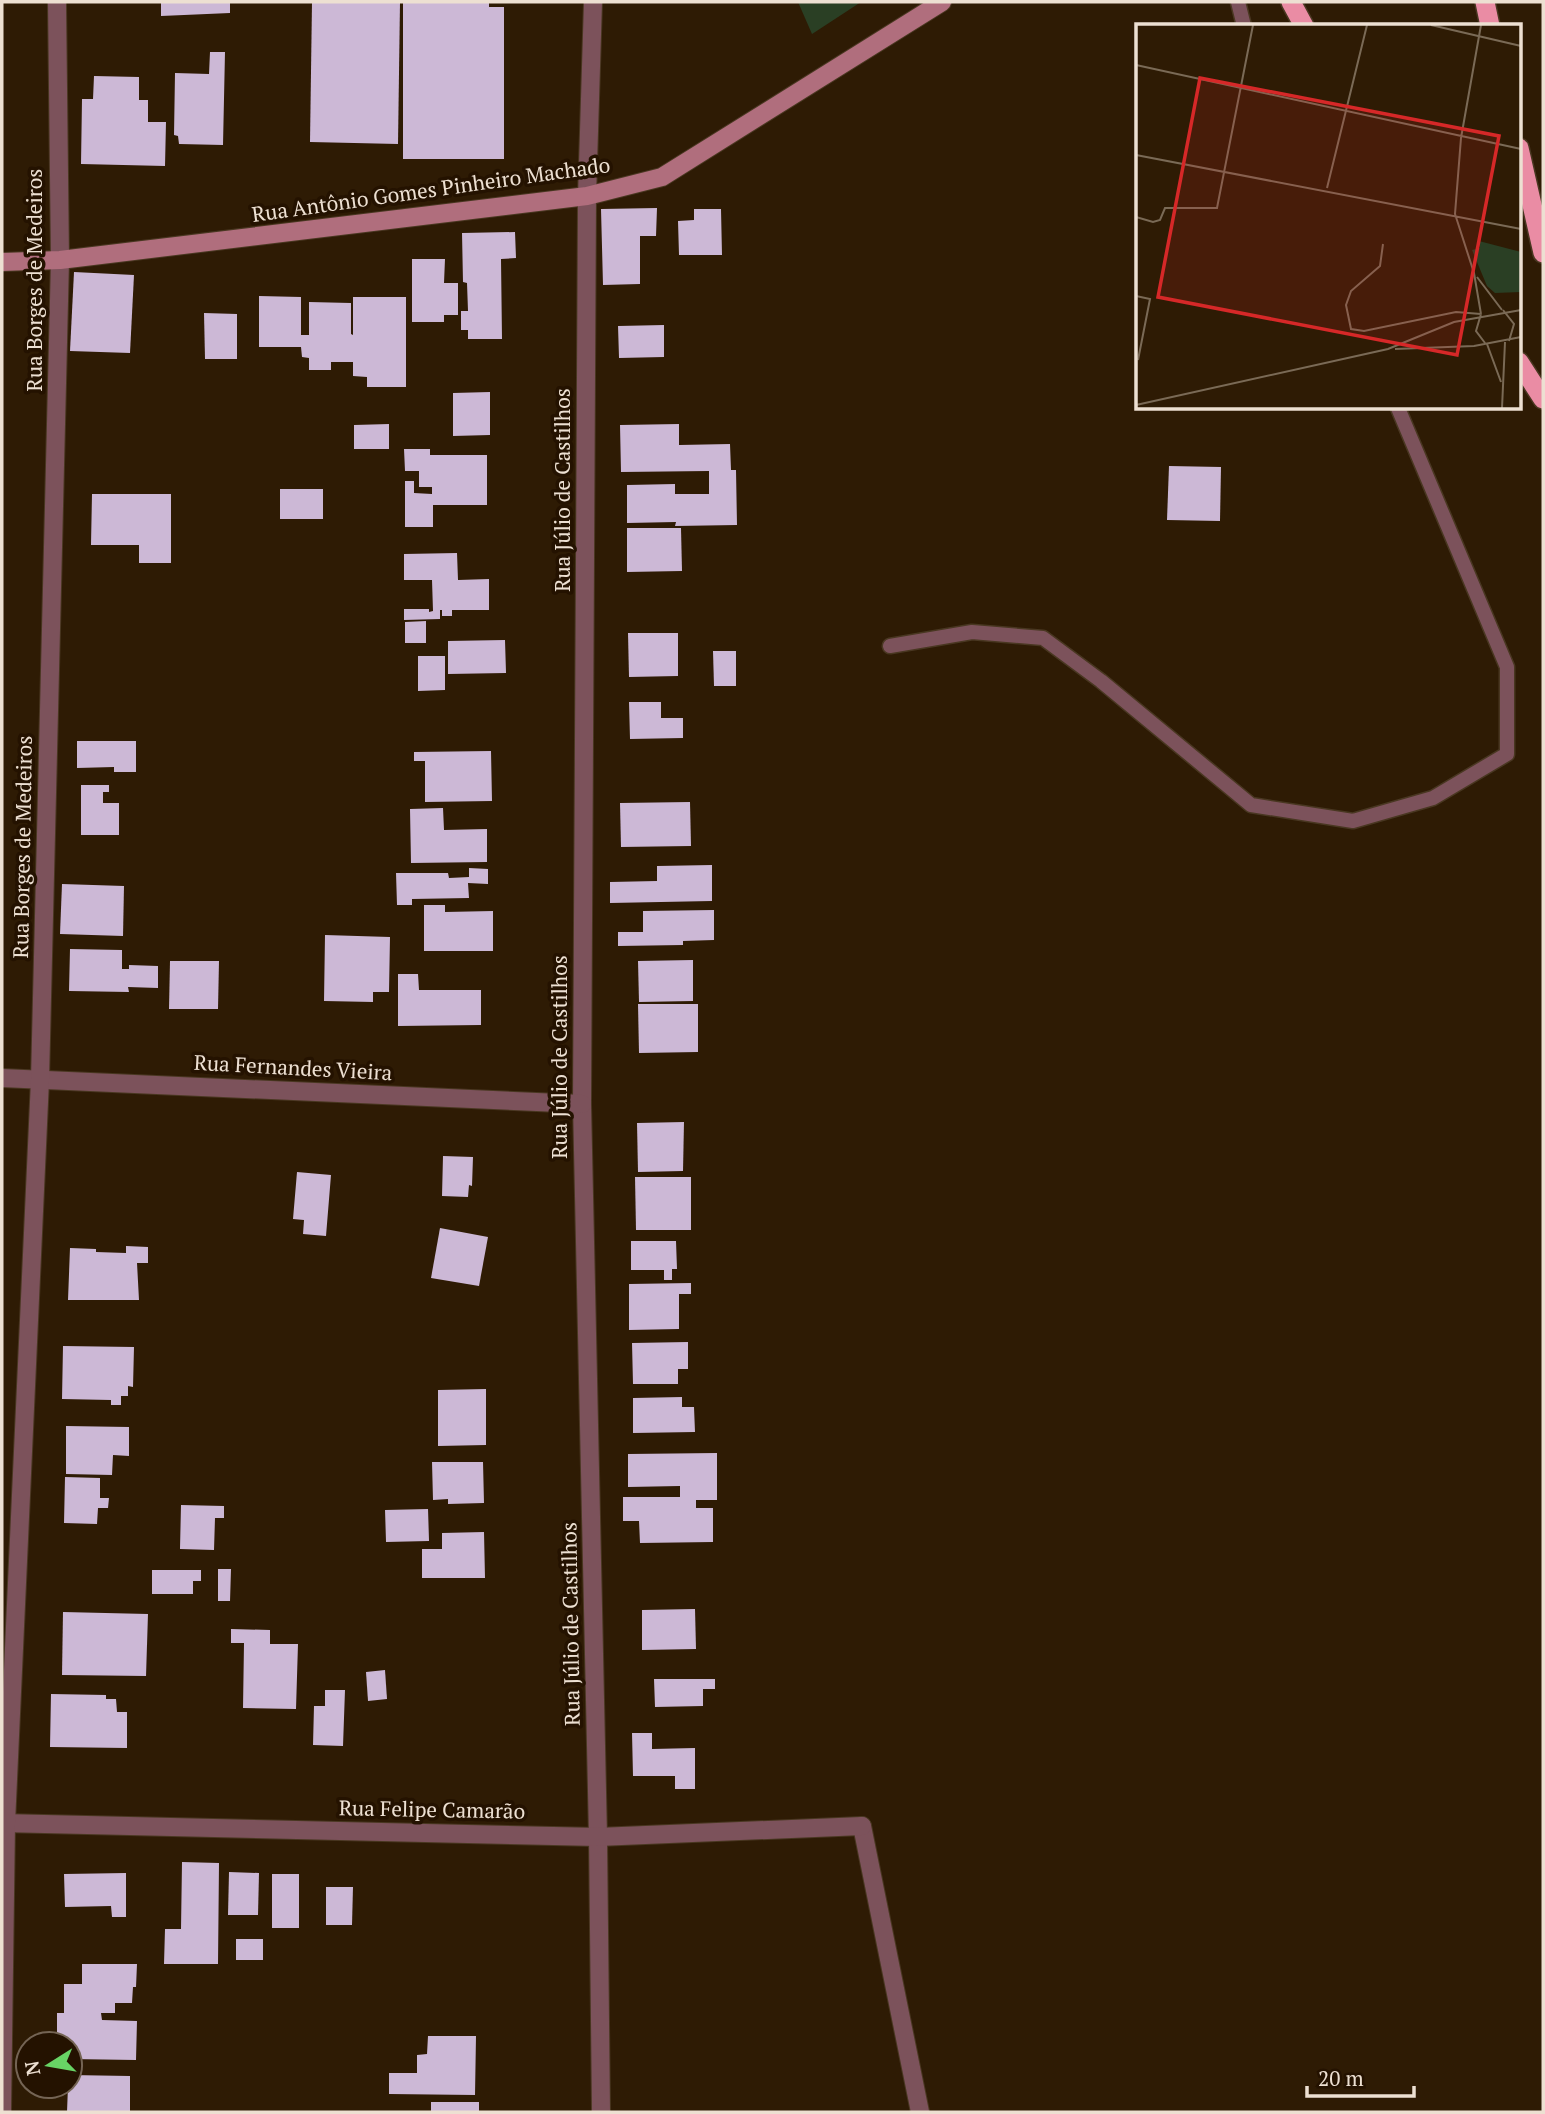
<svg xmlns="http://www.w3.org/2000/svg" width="1545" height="2114" viewBox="0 0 1545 2114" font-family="'PT Serif',serif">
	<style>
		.green { fill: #2a3f24 }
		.building { fill: #ccb8d6 }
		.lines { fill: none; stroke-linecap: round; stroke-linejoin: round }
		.service-casing { stroke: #493721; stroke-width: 17 }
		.pedestrian-casing { stroke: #493721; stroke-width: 20 }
		.minor-casing { stroke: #493721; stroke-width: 20 }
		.secondary-casing { stroke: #493721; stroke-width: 20 }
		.trunk-casing { stroke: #493721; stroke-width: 22 }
		.service { stroke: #7c525b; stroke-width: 14 }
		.pedestrian { stroke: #7c525b; stroke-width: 18 }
		.minor { stroke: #7c525b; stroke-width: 18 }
		.secondary { stroke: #b06e7d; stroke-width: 18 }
		.trunk { stroke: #ea8ca4; stroke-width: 19 }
		.labels { text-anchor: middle; stroke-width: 7; stroke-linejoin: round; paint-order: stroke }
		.street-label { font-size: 21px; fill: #ede0d2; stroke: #241200 }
		.inset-road { fill: none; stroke: #7a6a56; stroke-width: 2 }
		.view { fill: #d62828; fill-opacity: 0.15; stroke: #d62828; stroke-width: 3.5 }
		.inset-edge { fill: none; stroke: #ede0d2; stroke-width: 3.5 }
	</style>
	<rect width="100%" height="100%" fill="#2e1b04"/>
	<!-- green -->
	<polygon class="green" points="798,2 861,2 812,34"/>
	<!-- building -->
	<g class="building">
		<polygon points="161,2 230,2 230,13 161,16"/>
		<polygon points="312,2 400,2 398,144 310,142"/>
		<polygon points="403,2 489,2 489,7 504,7 504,159 403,159"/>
		<polygon points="210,52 225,52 223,145 179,144 178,136 174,135 175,73 209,74"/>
		<polygon points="94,76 139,77 139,100 148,100 148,122 166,122 165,166 81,164 82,99 93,99"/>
		<polygon points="657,208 656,236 640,236 640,284 603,285 601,209"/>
		<polygon points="694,209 721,209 722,255 679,255 678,221 694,220"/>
		<polygon points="515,232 516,258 501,259 502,339 468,339 468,330 461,330 461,311 468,311 467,283 463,282 462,233"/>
		<polygon points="412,259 445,259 444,283 458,283 458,315 444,315 444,322 412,322"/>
		<polygon points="74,272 134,275 130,353 70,351"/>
		<polygon points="259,296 301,297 301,335 309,335 309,302 351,303 351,334 353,335 353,297 406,297 406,387 367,387 367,377 353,376 353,362 331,362 331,370 309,370 309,358 302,357 301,347 259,347"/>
		<polygon points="204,313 237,314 237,359 205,359"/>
		<polygon points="664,325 664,357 619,358 618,326"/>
		<polygon points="490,392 490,435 453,436 453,393"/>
		<polygon points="389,424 389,449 354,449 354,425"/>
		<polygon points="679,424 679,445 730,444 731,470 736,470 737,525 675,526 676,522 627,523 627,485 675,484 675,494 709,494 709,471 621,472 620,425"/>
		<polygon points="404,449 430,449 430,455 487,455 487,505 433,505 433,527 405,527 405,481 414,481 414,493 432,494 432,487 419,487 419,471 405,471"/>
		<polygon points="1169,466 1221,467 1220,521 1167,520"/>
		<rect x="280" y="489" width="43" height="30"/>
		<polygon points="92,494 171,494 171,563 139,563 139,545 91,545"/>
		<polygon points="627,528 681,528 682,571 627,572"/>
		<polygon points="457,553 458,580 489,579 489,610 452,610 452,616 442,616 442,610 440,610 440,619 404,620 404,609 429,609 429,612 433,611 432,580 404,580 404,554"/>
		<polygon points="426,621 426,643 405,643 405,622"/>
		<polygon points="628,633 678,633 678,676 629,677"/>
		<polygon points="505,640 506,673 448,674 448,641"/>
		<polygon points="713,651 736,651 736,686 714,686"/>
		<polygon points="418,656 445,656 445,690 418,691"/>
		<polygon points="629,702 661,702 661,718 683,718 683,738 630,739"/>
		<polygon points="77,741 136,741 136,772 114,772 114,767 77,768"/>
		<polygon points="491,751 492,801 425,802 425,761 414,761 414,752"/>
		<polygon points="81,785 109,785 109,792 103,792 103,803 119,803 119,835 81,835"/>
		<polygon points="690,802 691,846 621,847 620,803"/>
		<polygon points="443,808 444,830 487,829 487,862 411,863 410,809"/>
		<polygon points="712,865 712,901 610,903 610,882 657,881 657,866"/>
		<polygon points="469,868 488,869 488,884 468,883 469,898 412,899 412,905 397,905 396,873 448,873 449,878 469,877"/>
		<polygon points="62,884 124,886 123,936 60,934"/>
		<polygon points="424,905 445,905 445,912 493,911 493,951 424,951"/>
		<polygon points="714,910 714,940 683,941 683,945 618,946 618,932 643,932 643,911"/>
		<polygon points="325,935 390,937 389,992 373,992 373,1002 324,1001"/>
		<polygon points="70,949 122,950 122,969 129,969 129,965 158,966 158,988 128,987 129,992 69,991"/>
		<polygon points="693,960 693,1001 639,1002 638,961"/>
		<polygon points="170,961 219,961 218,1009 169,1009"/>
		<polygon points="398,974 418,974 419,990 481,990 481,1025 398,1026"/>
		<polygon points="638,1004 698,1004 698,1052 639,1053"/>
		<polygon points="684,1122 683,1171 638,1172 637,1123"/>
		<polygon points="443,1156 473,1157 472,1186 469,1185 468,1197 442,1196"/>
		<polygon points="297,1172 331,1175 326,1236 303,1234 304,1220 293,1219"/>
		<polygon points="635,1177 691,1177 691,1230 636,1230"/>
		<polygon points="440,1228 488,1237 479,1286 431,1278"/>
		<polygon points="631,1241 676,1241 677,1269 672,1269 672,1280 664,1280 664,1270 631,1270"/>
		<polygon points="126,1246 148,1247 148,1263 137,1263 139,1300 68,1300 70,1248 96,1249 96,1252 126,1253"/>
		<polygon points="691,1283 691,1294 679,1294 679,1329 629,1330 629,1284"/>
		<polygon points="688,1342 688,1369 678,1369 678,1384 633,1384 632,1343"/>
		<polygon points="63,1346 134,1347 133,1387 128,1386 128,1396 121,1396 121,1405 111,1405 111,1400 62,1399"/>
		<polygon points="486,1389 486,1445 438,1446 438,1390"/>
		<polygon points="682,1397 682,1407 694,1407 695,1432 633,1433 633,1398"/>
		<polygon points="66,1426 129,1427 129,1456 113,1455 112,1475 66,1474"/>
		<polygon points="717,1453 717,1500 696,1500 696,1508 713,1508 713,1542 640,1543 639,1521 623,1521 623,1497 680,1497 680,1486 628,1487 628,1454"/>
		<polygon points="432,1462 483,1462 484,1503 448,1504 448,1499 433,1500"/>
		<polygon points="65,1477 100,1478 100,1498 109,1498 108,1508 98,1508 97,1524 64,1523"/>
		<polygon points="181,1505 224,1506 224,1518 215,1518 214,1550 180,1549"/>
		<polygon points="428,1509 429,1541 386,1542 385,1510"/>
		<polygon points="484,1532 485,1578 422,1578 422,1549 442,1549 442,1533"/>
		<polygon points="218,1569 231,1569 230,1601 218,1601"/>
		<polygon points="152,1570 201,1570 201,1581 193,1581 193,1594 152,1594"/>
		<polygon points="695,1609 696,1649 642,1650 642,1610"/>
		<polygon points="63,1612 148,1614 146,1676 62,1675"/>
		<polygon points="231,1629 270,1630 270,1644 298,1644 296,1709 243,1708 244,1643 231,1643"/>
		<polygon points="385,1670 387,1699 368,1701 366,1672"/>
		<polygon points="654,1679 715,1679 715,1689 703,1689 703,1706 655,1707"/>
		<polygon points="325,1690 345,1690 343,1746 313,1745 314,1706 325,1706"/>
		<polygon points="51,1694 106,1695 106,1699 116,1699 117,1712 127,1712 127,1748 50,1747"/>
		<polygon points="632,1733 652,1733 652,1749 695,1748 695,1789 675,1789 675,1776 633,1776"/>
		<polygon points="182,1862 219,1863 218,1964 164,1964 165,1929 181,1929"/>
		<polygon points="229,1872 259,1873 258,1915 228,1915"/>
		<polygon points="126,1873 126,1917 112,1917 111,1906 65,1907 64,1874"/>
		<rect x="272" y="1874" width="27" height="54"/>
		<polygon points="326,1887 353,1887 352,1925 326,1925"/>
		<rect x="236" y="1939" width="27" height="21"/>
		<polygon points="82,1964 137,1964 136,1987 133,1987 132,2003 115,2003 115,2013 101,2013 102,2020 137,2021 136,2060 70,2059 70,2044 57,2044 57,2013 64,2013 64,1984 82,1984"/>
		<polygon points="428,2036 476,2036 475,2095 389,2094 389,2073 417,2073 417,2055 427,2054"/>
		<polygon points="70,2075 130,2076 130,2112 67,2112 68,2086 70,2086"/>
		<rect x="431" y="2102" width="48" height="10"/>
	</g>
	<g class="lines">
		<defs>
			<g id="service">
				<polyline points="1238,2 1244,26"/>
				<polyline points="890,646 972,632 1043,638 1101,681 1251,805 1353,821 1433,798 1507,754 1507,667 1398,408"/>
			</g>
			<polyline id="pedestrian" points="862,1826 920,2112"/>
			<g id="minor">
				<polyline points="593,2 587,196 582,1104 598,1837 601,2112"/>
				<polyline points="2,1078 582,1104"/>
				<polyline points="2,1823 598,1837 862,1826"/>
				<polyline points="2,2112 6,1823 40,1080 60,260 57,2"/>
			</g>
			<polyline id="secondary" points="2,262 60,260 587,196 662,177 942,2"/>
			<g id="trunk">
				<polyline points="1291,2 1304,26"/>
				<polyline points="1485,2 1490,26"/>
				<polyline points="1519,148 1543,253"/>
				<polyline points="1519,362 1543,399"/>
			</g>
		</defs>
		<!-- service casing -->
		<use href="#service" class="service-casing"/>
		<!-- pedestrian casing -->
		<use href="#pedestrian" class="pedestrian-casing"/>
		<!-- minor casing -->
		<use href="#minor" class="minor-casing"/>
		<!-- secondary casing -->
		<use href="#secondary" class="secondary-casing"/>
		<!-- trunk casing -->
		<use href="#trunk" class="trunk-casing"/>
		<!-- service -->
		<use href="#service" class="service"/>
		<!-- pedestrian -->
		<use href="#pedestrian" class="pedestrian"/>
		<!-- minor -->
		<use href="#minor" class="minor"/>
		<!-- secondary -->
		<use href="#secondary" class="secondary"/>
		<!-- trunk -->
		<use href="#trunk" class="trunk"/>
	</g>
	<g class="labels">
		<!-- street labels -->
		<g class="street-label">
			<text transform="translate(431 190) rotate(-8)" y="7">Rua Antônio Gomes Pinheiro Machado</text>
			<text transform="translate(35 280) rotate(-90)" y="7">Rua Borges de Medeiros</text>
			<text transform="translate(563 490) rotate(-90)" y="7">Rua Júlio de Castilhos</text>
			<text transform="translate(23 847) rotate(-89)" y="7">Rua Borges de Medeiros</text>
			<text transform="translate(560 1057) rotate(-90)" y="7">Rua Júlio de Castilhos</text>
			<text transform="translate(293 1068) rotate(3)" y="7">Rua Fernandes Vieira</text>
			<text transform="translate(571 1624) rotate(-91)" y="7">Rua Júlio de Castilhos</text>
			<text transform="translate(432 1810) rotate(1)" y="7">Rua Felipe Camarão</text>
		</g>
	</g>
	<!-- overview -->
	<g transform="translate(1136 24)">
		<rect width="385" height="385" fill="#2e1b04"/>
		<path d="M343,217l42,11v40l-26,1 -8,-7 -15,-36 8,-2z" fill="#2a3f24"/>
		<path class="inset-road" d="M295,1l90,21M345,1l-20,113 -6,76 19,59 7,41M0,41l385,84M0,131l385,74M191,164l40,-163M0,193l17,5 7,-2 5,-12h52l36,-183M247,220l-3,22 -29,25 -5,14 5,24 13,2 92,-19 25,2M341,253l25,33M0,272l14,3 -12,61M367,286l11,14 -5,17M345,290l-5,17 9,12M351,320l14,38M259,325l79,-3 47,-9M0,381l252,-56 66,-27 67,-12M366,384l3,-66"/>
		<path class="view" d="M64,54l299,58 -42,219 -299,-58z"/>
		<rect width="385" height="385" class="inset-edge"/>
	</g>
	<!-- border -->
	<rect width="1545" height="2114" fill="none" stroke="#ede0d2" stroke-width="7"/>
	<!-- north arrow -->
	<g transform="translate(49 2065) rotate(259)"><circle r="33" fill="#241200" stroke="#746454" stroke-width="2"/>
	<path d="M0-5L12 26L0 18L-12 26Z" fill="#68d465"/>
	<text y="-10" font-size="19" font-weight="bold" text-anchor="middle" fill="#ede0d2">N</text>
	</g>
	<!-- scale -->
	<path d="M1307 2086v10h107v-10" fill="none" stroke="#ede0d2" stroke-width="3.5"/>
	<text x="1318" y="2086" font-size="21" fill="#ede0d2" stroke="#241200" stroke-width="5" paint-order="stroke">20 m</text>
</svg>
